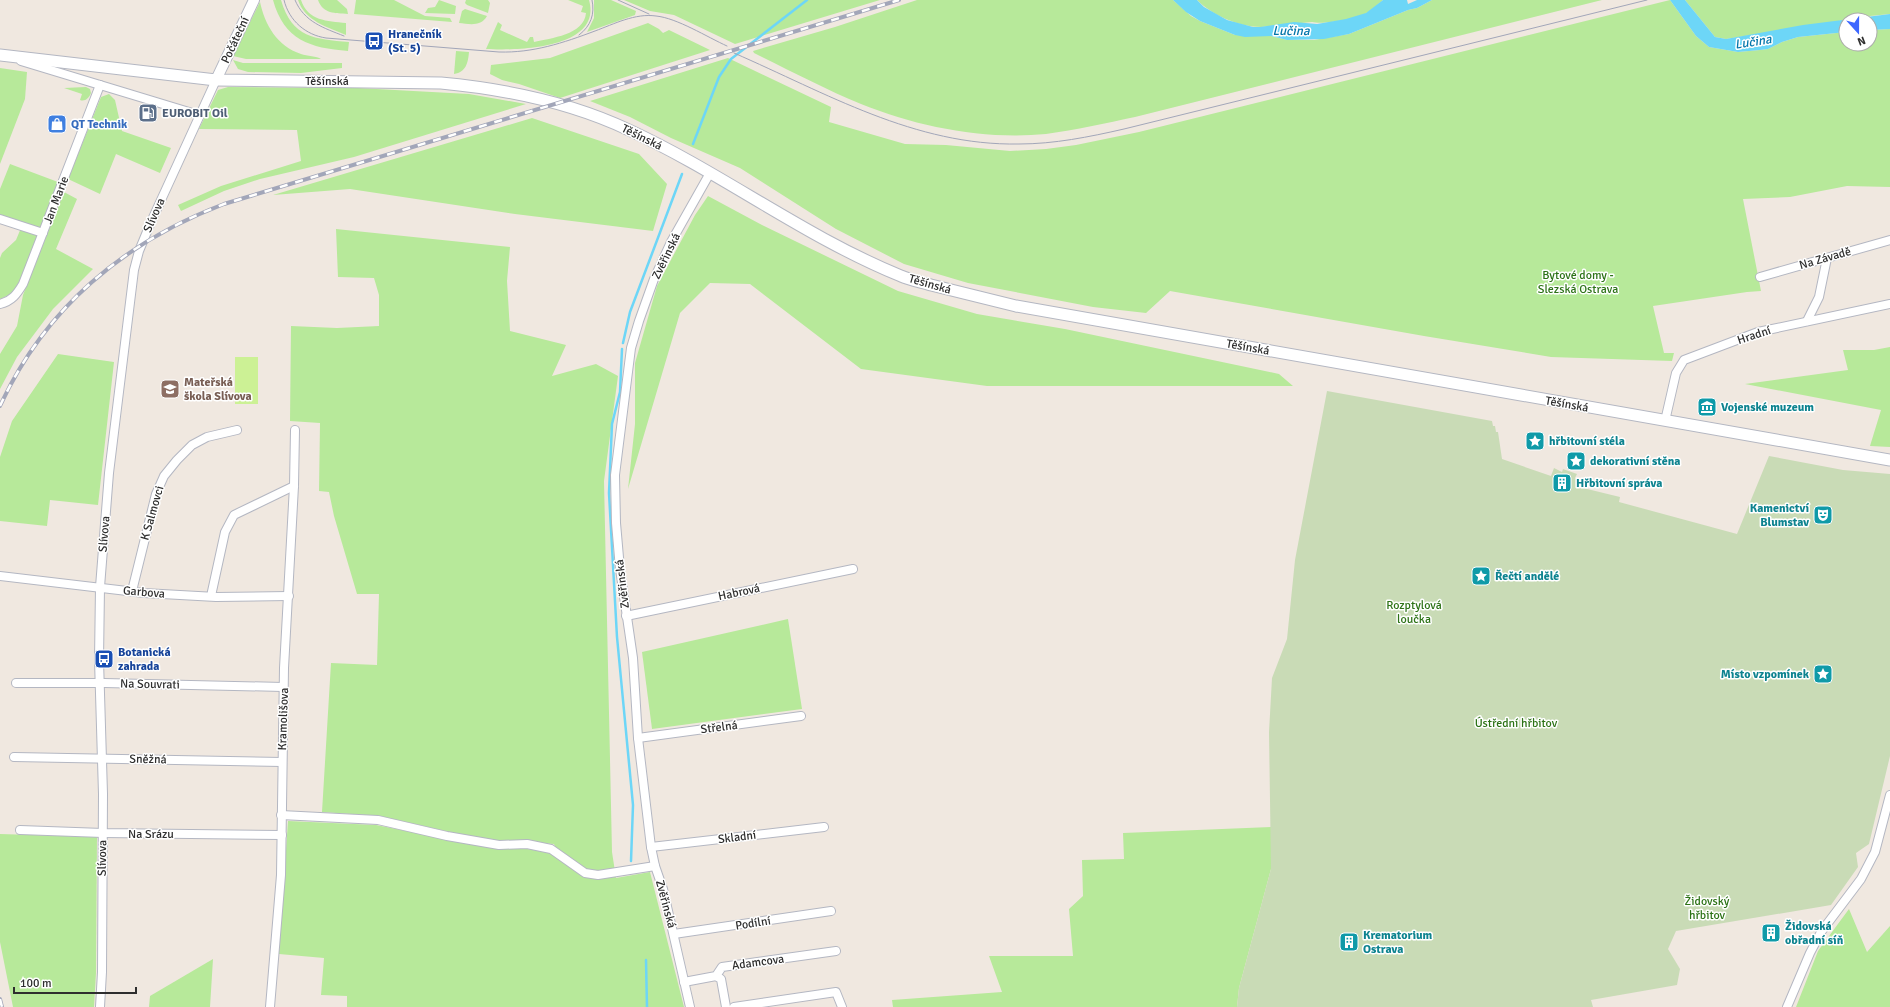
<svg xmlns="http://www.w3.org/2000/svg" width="1890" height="1007" viewBox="0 0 1890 1007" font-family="Signika,sans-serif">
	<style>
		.green { fill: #b7e99a }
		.cemetery { fill: #c9dbb6 }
		.pitch { fill: #ccf195 }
		.water { fill: #6dd6f7 }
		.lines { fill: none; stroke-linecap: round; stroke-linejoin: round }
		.stream { stroke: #6dd6f7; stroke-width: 2.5 }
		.minor-casing { stroke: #b4b7c2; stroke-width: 10 }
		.tertiary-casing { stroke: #b4b7c2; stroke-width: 12 }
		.secondary-casing { stroke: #b4b7c2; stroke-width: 13 }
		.minor { stroke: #fff; stroke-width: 8 }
		.tertiary { stroke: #fff; stroke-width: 10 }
		.secondary { stroke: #fff; stroke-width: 11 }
		.tram { stroke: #a2a6b9; stroke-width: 1 }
		.rail-casing { stroke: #a2a6b9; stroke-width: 4 }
		.rail { stroke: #fff; stroke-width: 2.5; stroke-dasharray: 8; stroke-linecap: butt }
		.labels { text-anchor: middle; stroke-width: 3; stroke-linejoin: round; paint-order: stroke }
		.transit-label { font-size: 12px; font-weight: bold; fill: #164399; stroke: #fff; text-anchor: start }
		.street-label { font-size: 12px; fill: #2e2e2e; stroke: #fff }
		.service-label { font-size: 12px; font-weight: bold; fill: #4e5e75; stroke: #fff; text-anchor: start }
		.shop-label { font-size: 12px; font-weight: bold; fill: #366cbe; stroke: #fff; text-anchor: start }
		.park-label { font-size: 12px; fill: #2c7216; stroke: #fff }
		.education-label { font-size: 12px; font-weight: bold; fill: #785e54; stroke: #fff; text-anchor: start }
		.culture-label { font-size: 12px; font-weight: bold; fill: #0d838f; stroke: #fff; text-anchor: start }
		.water-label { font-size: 13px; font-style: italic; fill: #0476ab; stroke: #fff }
	</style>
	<rect width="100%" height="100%" fill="#f0e8e0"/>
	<!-- green -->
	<g class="green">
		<path d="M273,0h8c11,38 34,39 68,42l-1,9c-38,-3 -64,-11 -75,-51z"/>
		<path d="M298,0h3c7,21 26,21 45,23v12c-19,-8 -41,-14 -48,-35z"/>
		<path d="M318,0h19l10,9 1,5c-13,-1 -25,0 -30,-14z"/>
		<polygon points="356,0 394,0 425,16 450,18 452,22 354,14"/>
		<polygon points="439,0 456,6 455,14 425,13 428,8 435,7"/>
		<polygon points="466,0 488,0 490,3 488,13 467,5 465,3"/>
		<path d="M568,0h21c14,49 -73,51 -103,49l12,-27 4,3 -2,5 27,12 3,-5h3l1,5c17,-4 50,-7 52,-29l-5,-1 2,-6z"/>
		<polygon points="594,0 611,0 636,11 635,15 587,32 594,18"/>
		<polygon points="624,0 880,0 735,44 674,15 650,11"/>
		<path d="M917,0h256l18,16 9,5 35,14 36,1 16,4h27l35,-6 59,-24 9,-2 15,-8h170l-467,117c-29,6 -59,13 -89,17 -62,6 -128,-7 -185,-30 -36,-15 -72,-34 -107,-51l-1,-2 82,-24z"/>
		<path d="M1197,0h186c-6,5 -11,10 -18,14 -11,5 -42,11 -53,8l-51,5c-22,0 -49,-12 -64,-27z"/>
		<polygon points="1670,0 1696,36 1709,47 1738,52 1760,50 1768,49 1782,42 1798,37 1846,32 1846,44 1870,44 1870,30 1890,29 1890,187 1847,186 1790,197 1743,199 1761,291 1747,292 1653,306 1664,353 1674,353 1672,361 1551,357 1424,336 1170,291 1146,313 1093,307 968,283 904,264 836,229 740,168 671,138 630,117 590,101 728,58 831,107 829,122 905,144 946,145 1010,151 1046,149 1076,145 1139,132"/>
		<polygon points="1685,0 1890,0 1890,14 1870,16 1726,39 1715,37"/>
		<path d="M260,2c5,23 17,44 41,52 6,2 16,2 20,5h-75l-13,-3z"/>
		<path d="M465,9l22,7c-6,11 -18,8 -28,7l3,-12z"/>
		<polygon points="648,23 659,29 663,33 669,30 710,50 560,98 519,84 502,80 490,74 491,65 550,58"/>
		<path d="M456,51l13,1c-1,11 -3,20 -15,22z"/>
		<polygon points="233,60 243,63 342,63 342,68 301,73 248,72 238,69"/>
		<polygon points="0,68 27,72 25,99 0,164"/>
		<path d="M86,87l4,2 1,4c-2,5 -6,9 -11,7l2,-6 -18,-6z"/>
		<polygon points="228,87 358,88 469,94 526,104 354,157 260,179 224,191 181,211 178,205 221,186 301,161 297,130 199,129 218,90"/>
		<polygon points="109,94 115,100 122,131 171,148 160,173 116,154 100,194 68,179 101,97"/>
		<polygon points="532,118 639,154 667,184 653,231 515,214 350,189 273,195"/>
		<polygon points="10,164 58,182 40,228 0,215 0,189"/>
		<polygon points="64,192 77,199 56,249 93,269 53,309 17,357 0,389 0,354 17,326 23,295"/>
		<polygon points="708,196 762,225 898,291 977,314 1065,329 1279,374 1293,386 987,386 861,369 750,284 710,283 680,313 628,489 635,424 635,363 657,286 695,215"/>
		<polygon points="21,228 38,236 19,282 13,293 0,299 0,258 2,253 16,240"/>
		<polygon points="336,229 510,247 507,281 510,331 566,345 552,376 596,364 618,376 604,481 612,852 616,878 650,872 684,1007 347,1007 347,996 321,995 324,958 279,954 288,821 376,825 498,849 527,849 552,853 561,861 554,844 480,839 380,816 322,812 331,663 377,665 379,594 357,594 334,516 329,492 319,491 320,423 290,421 291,326 337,328 379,326 379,295 374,278 338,277"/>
		<polygon points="1890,347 1890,447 1870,446 1881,410 1745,384 1848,370 1843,350 1874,350"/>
		<polygon points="58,354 114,362 98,505 50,500 47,526 0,521 0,457 12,421"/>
		<polygon points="788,619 802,709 652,729 642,652"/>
		<polygon points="1271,827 1271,869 1239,988 1237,1007 893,1007 892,1000 1002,992 989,956 1073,956 1069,909 1083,896 1082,860 1124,859 1123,833"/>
		<polygon points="0,834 97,837 96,973 94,1007 13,1007 0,942"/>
		<polygon points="1849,909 1867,952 1890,926 1890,1007 1796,1007 1818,951"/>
		<polygon points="213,959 210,1007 149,1007 150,996"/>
	</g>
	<!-- cemetery -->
	<polygon class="cemetery" points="1327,391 1492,421 1493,426 1495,426 1496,432 1498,432 1502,459 1551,476 1554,468 1562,472 1563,469 1577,474 1575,478 1581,480 1579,487 1620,497 1619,502 1737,534 1769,456 1843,470 1890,474 1890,756 1869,844 1856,853 1858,867 1831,905 1676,931 1668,949 1680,969 1677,985 1591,1000 1593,1007 1237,1007 1239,988 1271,869 1269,732 1272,678 1287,639 1295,560"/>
	<!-- pitch -->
	<rect class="pitch" x="235" y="357" width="23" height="47"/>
	<!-- water -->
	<g class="water">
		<polygon points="1173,0 1197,0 1204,7 1227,20 1253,27 1260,27 1294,22 1317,24 1346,19 1366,13 1383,0 1407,0 1408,4 1417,0 1432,0 1417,8 1408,10 1349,34 1324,39 1287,40 1271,36 1245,37 1235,35 1200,21 1186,12"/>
		<polygon points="1670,0 1685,0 1715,37 1726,39 1803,25 1890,14 1890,29 1870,30 1870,20 1846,20 1846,32 1798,37 1782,42 1768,49 1760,50 1738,52 1709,47 1696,36"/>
	</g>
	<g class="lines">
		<!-- stream -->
		<g class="stream">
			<polyline points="693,144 719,77 731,59 807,0"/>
			<polyline points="623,343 630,312 682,174"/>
			<polyline points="622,349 620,392 612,424 609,493 617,637 633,805 631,861"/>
			<polyline points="646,960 647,1007"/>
		</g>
		<defs>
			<g id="minor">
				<polyline points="21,61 199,115"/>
				<polyline points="0,219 43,233"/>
				<polyline points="1760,277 1890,240"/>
				<path d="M0,304c12,-3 17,-10 23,-20l77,-199"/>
				<polyline points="1807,321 1819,297 1827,258"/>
				<polyline points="1665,421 1676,373 1684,360 1758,332 1890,304"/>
				<polyline points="0,576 144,593 216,597 289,596"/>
				<polyline points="132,591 156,494 164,476 177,460 192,445 207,437 237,430"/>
				<polyline points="211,596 225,532 234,515 294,486"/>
				<polyline points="626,616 853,569"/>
				<polyline points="16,683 104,683 283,687"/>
				<polyline points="638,738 801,716"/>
				<polyline points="14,757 282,762"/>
				<polyline points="281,815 378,820 447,836 499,845 527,844 551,849 585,873 598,875 655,866"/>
				<polyline points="20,830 103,833 282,835"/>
				<polyline points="651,847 824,827"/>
				<polyline points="674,934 831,911"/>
				<polyline points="716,976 721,979 726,1007"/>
				<polyline points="684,982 716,976 722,967 836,951"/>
				<polyline points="100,1007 102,972 103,794 99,660 100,587 109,473 134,270 139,251 151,222 216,80"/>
				<polyline points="270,1007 281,875 284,668 294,486 295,430"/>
				<polyline points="690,1007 663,889 655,866 651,847 638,738 633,658 620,569 616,523 615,475 631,348 639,321 654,279 671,242 710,173"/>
				<polyline points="734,1007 836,992 842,1007"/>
				<polyline points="1787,1007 1810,953 1821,932 1861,879 1875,852 1890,795"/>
			</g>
			<polyline id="tertiary" points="216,80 254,0"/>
			<path id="secondary" d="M0,55l216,25 225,3c64,6 129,19 188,47 93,43 176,107 272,146 9,4 20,6 30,9 28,7 56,14 85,21l874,154"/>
		</defs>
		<!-- minor casing -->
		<use href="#minor" class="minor-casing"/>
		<!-- tertiary casing -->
		<use href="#tertiary" class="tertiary-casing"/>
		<!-- secondary casing -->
		<use href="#secondary" class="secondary-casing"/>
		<!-- minor -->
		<use href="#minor" class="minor"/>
		<!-- tertiary -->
		<use href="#tertiary" class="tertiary"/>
		<!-- secondary -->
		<use href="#secondary" class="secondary"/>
		<!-- tram -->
		<g class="tram">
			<path d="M284,0c5,21 22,35 42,38l173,14c34,1 64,-9 96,-21 19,-7 40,-18 61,-15 21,2 51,21 71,30"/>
			<path d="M295,0c9,22 29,28 49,36"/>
			<polyline points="618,0 649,14"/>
			<path d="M579,35c12,-9 16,-21 13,-35"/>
			<path d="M734,53c92,40 181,93 285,91 35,0 70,-7 105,-15l523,-129"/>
		</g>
		<defs>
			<g id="rail">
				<path d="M0,406c45,-98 124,-164 224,-202l675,-204"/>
				<polyline points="0,999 2,1007"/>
			</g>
		</defs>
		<!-- rail casing -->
		<use href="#rail" class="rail-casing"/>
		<!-- rail -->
		<use href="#rail" class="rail"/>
	</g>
	<!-- icons -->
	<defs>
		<symbol id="bus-square" viewBox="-11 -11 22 22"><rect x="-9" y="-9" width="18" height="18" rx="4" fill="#1a4fb4" stroke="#fff"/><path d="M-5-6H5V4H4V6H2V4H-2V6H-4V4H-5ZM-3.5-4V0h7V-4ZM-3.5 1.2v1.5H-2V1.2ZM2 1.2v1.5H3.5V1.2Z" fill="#fff"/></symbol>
		<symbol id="fuel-square" viewBox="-11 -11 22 22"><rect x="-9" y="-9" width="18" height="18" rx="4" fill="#5c6f8a" stroke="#fff"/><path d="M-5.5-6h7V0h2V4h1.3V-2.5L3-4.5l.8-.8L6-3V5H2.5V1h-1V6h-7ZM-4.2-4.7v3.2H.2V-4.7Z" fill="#fff"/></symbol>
		<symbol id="shop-square" viewBox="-11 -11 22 22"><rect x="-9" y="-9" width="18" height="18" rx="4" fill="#3f7fe0" stroke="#fff"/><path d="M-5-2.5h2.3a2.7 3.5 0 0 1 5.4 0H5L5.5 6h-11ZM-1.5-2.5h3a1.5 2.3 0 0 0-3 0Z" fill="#fff"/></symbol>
		<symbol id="school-square" viewBox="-11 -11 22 22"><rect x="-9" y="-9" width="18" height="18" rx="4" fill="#8d6e63" stroke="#fff"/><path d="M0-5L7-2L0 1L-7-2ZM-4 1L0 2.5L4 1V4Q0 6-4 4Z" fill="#fff"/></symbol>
		<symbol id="museum-square" viewBox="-11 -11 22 22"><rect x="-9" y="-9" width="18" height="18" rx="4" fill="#0f9aa8" stroke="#fff"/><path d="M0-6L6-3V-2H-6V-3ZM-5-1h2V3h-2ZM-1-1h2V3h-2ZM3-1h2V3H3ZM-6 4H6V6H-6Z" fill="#fff"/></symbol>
		<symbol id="sight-square" viewBox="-11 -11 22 22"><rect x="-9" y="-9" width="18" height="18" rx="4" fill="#0f9aa8" stroke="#fff"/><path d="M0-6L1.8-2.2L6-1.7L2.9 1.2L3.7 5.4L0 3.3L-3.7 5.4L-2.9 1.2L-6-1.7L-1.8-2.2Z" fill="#fff"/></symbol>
		<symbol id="building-square" viewBox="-11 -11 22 22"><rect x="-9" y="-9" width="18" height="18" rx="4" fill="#0f9aa8" stroke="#fff"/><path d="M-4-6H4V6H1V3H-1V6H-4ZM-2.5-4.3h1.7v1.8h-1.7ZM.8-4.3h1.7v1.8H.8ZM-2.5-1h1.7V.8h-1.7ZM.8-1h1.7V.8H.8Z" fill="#fff"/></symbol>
		<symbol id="theatre-square" viewBox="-11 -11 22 22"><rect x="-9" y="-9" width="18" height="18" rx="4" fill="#0f9aa8" stroke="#fff"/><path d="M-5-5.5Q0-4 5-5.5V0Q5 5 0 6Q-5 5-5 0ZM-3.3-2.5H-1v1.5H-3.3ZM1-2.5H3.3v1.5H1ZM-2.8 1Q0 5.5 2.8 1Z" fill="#fff"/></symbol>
	</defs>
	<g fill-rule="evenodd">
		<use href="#bus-square" x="363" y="30" width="22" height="22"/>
		<use href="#fuel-square" x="137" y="102" width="22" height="22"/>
		<use href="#shop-square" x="46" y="113" width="22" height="22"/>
		<use href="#school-square" x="159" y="378" width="22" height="22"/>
		<use href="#museum-square" x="1696" y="396" width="22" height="22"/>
		<use href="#sight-square" x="1524" y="430" width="22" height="22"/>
		<use href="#sight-square" x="1565" y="450" width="22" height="22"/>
		<use href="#building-square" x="1551" y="472" width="22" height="22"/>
		<use href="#theatre-square" x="1812" y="504" width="22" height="22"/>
		<use href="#sight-square" x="1470" y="565" width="22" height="22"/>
		<use href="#bus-square" x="93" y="648" width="22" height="22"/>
		<use href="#sight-square" x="1812" y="663" width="22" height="22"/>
		<use href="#building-square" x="1760" y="922" width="22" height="22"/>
		<use href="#building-square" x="1338" y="931" width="22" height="22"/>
	</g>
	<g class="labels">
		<!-- transit labels -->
		<g class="transit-label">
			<text x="388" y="38">Hranečník<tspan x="388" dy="14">(St. 5)</tspan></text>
			<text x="118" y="656">Botanická<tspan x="118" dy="14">zahrada</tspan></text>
		</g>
		<!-- street labels -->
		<g class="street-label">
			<text transform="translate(235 40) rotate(-65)" y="4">Počáteční</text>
			<text x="327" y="85">Těšínská</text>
			<text transform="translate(642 137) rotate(26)" y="4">Těšínská</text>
			<text transform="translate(56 200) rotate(-69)" y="4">Jan Marie</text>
			<text transform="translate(154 215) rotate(-66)" y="4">Slívova</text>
			<text transform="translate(666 256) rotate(-64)" y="4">Zvěřinská</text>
			<text transform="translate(1825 258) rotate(-16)" y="4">Na Závadě</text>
			<text transform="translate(930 284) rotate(16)" y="4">Těšínská</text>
			<text transform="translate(1754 335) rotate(-18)" y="4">Hradní</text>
			<text transform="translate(1248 347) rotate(10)" y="4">Těšínská</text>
			<text transform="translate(1567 404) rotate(10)" y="4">Těšínská</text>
			<text transform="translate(152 513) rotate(-74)" y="4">K Salmovci</text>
			<text transform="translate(104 534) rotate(-85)" y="4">Slívova</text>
			<text transform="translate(622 584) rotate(-97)" y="4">Zvěřinská</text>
			<text transform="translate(144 592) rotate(5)" y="4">Garbova</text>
			<text transform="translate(739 592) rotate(-12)" y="4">Habrová</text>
			<text transform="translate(150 684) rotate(1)" y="4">Na Souvrati</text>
			<text transform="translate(283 719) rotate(-88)" y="4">Kramolišova</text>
			<text transform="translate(719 727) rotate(-7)" y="4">Střelná</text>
			<text transform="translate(148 759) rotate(1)" y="4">Sněžná</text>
			<text x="151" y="838">Na Srázu</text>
			<text transform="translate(737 837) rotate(-7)" y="4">Skladní</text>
			<text transform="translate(102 858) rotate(-89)" y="4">Slívova</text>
			<text transform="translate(666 904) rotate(75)" y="4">Zvěřinská</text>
			<text transform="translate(753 923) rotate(-9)" y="4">Podílní</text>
			<text transform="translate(758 962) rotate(-8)" y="4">Adamcova</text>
		</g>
		<!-- service labels -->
		<g class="service-label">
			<text x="162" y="117">EUROBIT Oil</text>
		</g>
		<!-- shop labels -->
		<g class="shop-label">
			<text x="71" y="128">QT Technik</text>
		</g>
		<!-- park labels -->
		<g class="park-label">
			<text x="1578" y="279">Bytové domy -<tspan x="1578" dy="14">Slezská Ostrava</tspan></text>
			<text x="1414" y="609">Rozptylová<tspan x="1414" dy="14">loučka</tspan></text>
			<text x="1516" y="727">Ústřední hřbitov</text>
			<text x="1707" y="905">Židovský<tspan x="1707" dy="14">hřbitov</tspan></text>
		</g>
		<!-- education labels -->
		<g class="education-label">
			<text x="184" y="386">Mateřská<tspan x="184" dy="14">škola Slívova</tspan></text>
		</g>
		<!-- culture labels -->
		<g class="culture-label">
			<text x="1721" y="411">Vojenské muzeum</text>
			<text x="1549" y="445">hřbitovní stéla</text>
			<text x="1590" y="465">dekorativní stěna</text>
			<text x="1576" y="487">Hřbitovní správa</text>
			<text x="1809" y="512" text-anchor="end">Kamenictví<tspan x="1809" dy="14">Blumstav</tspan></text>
			<text x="1495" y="580">Řečtí andělé</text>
			<text x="1809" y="678" text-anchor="end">Místo vzpomínek</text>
			<text x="1785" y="930">Židovská<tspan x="1785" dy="14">obřadní síň</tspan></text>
			<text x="1363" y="939">Krematorium<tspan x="1363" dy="14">Ostrava</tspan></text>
		</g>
		<!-- water labels -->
		<g class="water-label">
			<text x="1291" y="35">Lučina</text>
			<text transform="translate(1753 41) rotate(-9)" y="5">Lučina</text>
		</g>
	</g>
	<!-- north arrow -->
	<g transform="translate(1858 32) rotate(159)"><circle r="19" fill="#ffffff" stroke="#ababab"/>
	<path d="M0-3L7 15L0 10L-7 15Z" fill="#3d67ff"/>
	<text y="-6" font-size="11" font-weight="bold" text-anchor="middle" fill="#2e2e2e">N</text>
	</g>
	<!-- scale -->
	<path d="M14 987v6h122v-6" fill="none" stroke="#2e2e2e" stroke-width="2"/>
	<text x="20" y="987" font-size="12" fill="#2e2e2e" stroke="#ffffff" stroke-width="3" paint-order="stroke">100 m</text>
</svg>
